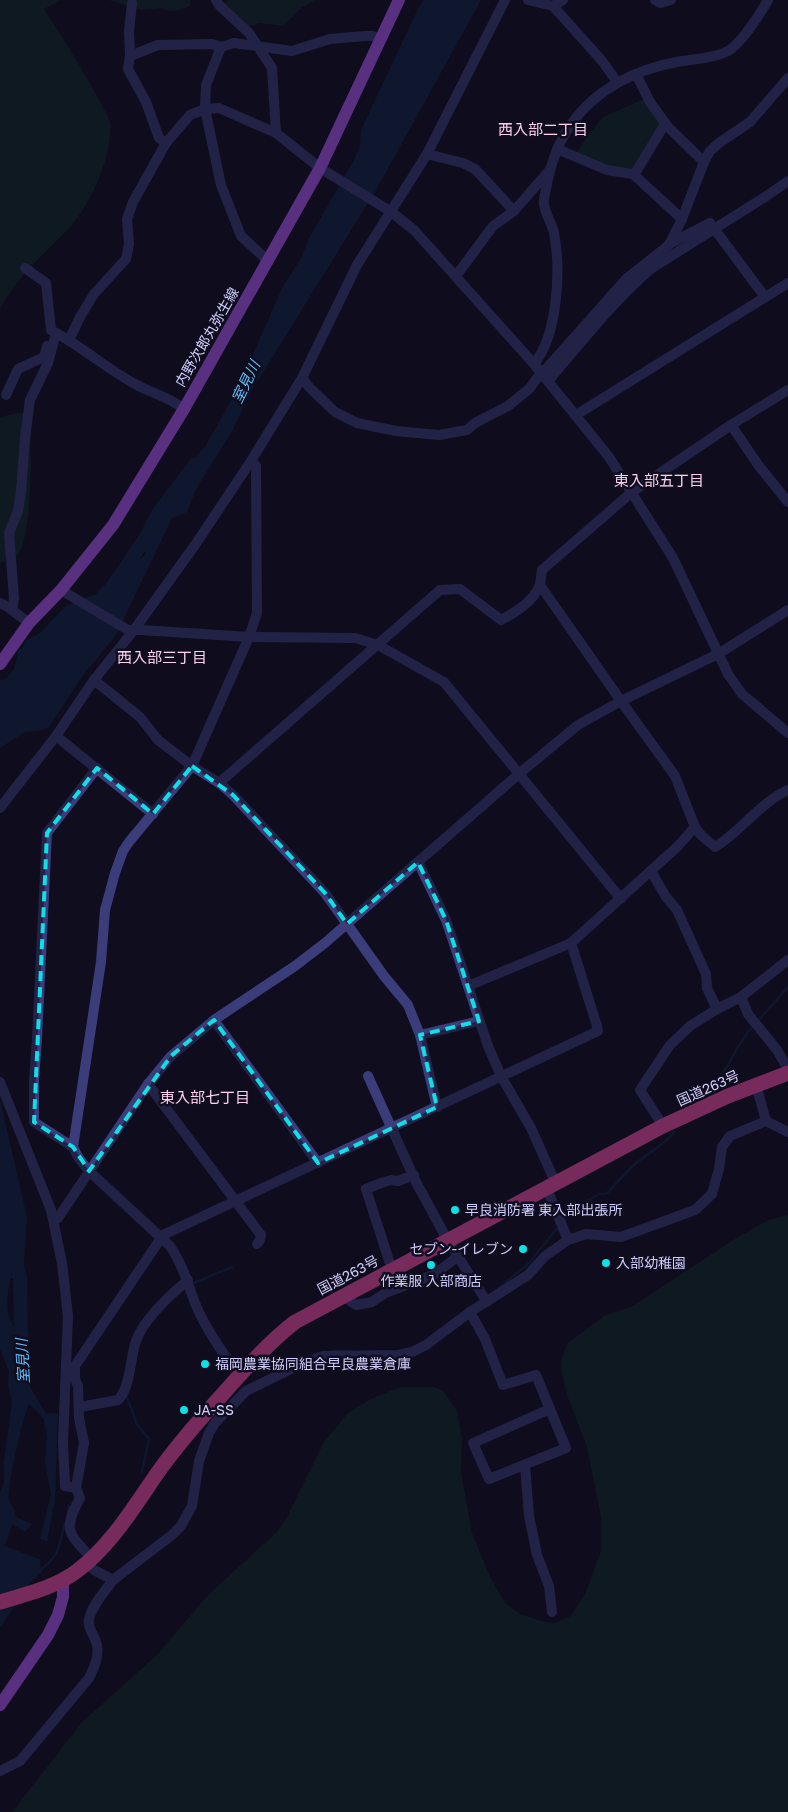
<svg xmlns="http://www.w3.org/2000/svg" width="788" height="1812" viewBox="0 0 788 1812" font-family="'Golos Text','Noto Sans JP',sans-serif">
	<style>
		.green { fill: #112826 }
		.water { fill: #0f2541 }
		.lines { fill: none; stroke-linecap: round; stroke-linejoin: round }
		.stream { stroke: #0f2541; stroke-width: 2.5 }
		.river { stroke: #0f2541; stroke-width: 14 }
		.minor { stroke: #3b3d7b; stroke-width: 10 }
		.major { stroke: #b25cf5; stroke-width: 12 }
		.highway { stroke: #f450a9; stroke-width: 15 }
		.marked { fill: none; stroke: #0ee0e8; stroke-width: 4; stroke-dasharray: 10 6; stroke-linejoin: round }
		.poi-dot { fill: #0ee0e8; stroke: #0f0d1e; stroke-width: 2 }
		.labels { text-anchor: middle; stroke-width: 5; stroke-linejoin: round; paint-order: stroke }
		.street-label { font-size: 14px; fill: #d0cefc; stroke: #0f0d1e }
		.poi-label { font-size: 14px; fill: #d0cefc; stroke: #0f0d1e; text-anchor: start }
		.neighbourhood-label { font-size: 15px; fill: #fcd0ef; stroke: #0f0d1e }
		.water-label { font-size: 15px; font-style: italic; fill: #62bbf6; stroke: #0f0d1e }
	</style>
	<rect width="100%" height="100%" fill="#0f0d1e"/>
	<!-- green -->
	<g class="green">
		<path d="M0,0h61l-17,9c20,31 40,62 57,95 3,6 9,14 9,20 3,32 -20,81 -41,104 -24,25 -53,50 -69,81z"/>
		<polygon points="109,0 191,0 190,6 180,10 168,11 162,8 141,10"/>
		<polygon points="228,0 315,0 301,8 283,26 260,23 247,27 224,4"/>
		<polygon points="646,98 661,124 636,169 609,166 577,153 586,138 603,117"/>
		<path d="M18,413l7,1 5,8c1,25 3,116 -13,134 -3,4 -12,5 -17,7v-146z"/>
		<polygon points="788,1215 788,1812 12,1812 82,1722 157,1655 208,1595 277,1532 288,1515 324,1442 348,1413 373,1398 401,1387 434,1387 444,1392 457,1411 462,1438 461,1472 472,1533 490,1577 505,1603 520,1614 541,1621 554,1623 571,1616 586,1592 601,1551 601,1517 587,1447 567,1395 561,1369 562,1356 568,1343 604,1316 633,1306 738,1237 769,1220"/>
	</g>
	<!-- water -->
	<g class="water">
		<polygon points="424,0 481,0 376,190 252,390 232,431 196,489 187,512 172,518 116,635 81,678 49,727 43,730 25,732 0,748 0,680 6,679 15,668 18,650 23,648 25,641 39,634 66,606 96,594 103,586 126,573 127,570 146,554 145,550 158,518 172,502 185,483 183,478 197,455 205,447 236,392 235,386 241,382 283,286 302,257 308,240 354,160 360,146 361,130 419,7"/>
		<path d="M0,1100l27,117 -4,58 -10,-7c-7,29 -13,56 17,73l-3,20 2,24 17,29 12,-1 -3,87 -8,41 -7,-2 11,-45 -6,-32 2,-25 -3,-18 -15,-16c-6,15 -26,94 -19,106 3,8 15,12 22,15l-7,8 -24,-15 1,-8 -2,-1v-16l4,-8v-22l8,-59 -4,-18 1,-14 -9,-22z"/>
		<polygon points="0,1544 41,1560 40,1565 42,1572 31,1582 0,1627"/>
	</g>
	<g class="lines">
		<!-- stream -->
		<g class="stream">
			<polyline points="757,1022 788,987"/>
			<path d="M709,1091c19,-19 26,-45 44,-65"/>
			<path d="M563,1222l10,-13 26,-15h7c10,-9 18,-20 28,-29 11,-10 33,-22 40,-33"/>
			<polyline points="9,1277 20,1278"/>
			<polyline points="194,1283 232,1267"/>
			<polyline points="495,1291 529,1263 559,1226"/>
			<polyline points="334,1351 350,1351"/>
			<polyline points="126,1395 137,1424 149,1439 142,1472"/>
			<polyline points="68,1513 69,1506"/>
			<path d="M39,1571c22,-17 19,-23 26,-48"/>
		</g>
		<!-- river -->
		<g class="river">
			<polyline points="109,592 146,537 159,512 195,465"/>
			<polyline points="14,1253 20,1278 21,1331 23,1354"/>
			<polyline points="0,1539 8,1514 2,1502"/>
		</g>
		<!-- minor -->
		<g class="minor">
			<polyline points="216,0 219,5 249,33 272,68 276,133"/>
			<polyline points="528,0 553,6 603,62 617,82"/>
			<polyline points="655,0 660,3 671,0"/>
			<polyline points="132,3 129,31 130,56 128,69 146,102 159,138 166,143"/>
			<polyline points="553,6 563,0"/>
			<polyline points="130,56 158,45 212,44 221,47"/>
			<polyline points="636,74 650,102 668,127 704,162"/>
			<polyline points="557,149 607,170 633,174 682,219"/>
			<polyline points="427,154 463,163 475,169 514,211 493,226 456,276"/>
			<polyline points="634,175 665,124"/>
			<polyline points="514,211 548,172"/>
			<polyline points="669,244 710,223 765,297"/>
			<polyline points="268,261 241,236 221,185 205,109 206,85 221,47 234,43 292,51 330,39 365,36 373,36 381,40"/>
			<polyline points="25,268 46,283 51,330 56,333"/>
			<polyline points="69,340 80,317 94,294 126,259 129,244 127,219 133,202 166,143 190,115 205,109 219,108 276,133 320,168 390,211 414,230 534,364 609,457 673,558 728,674 742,694 788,733"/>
			<path d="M534,364c24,-29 27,-95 20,-131 -2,-10 -9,-19 -10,-29 -1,-4 1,-10 2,-15 4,-23 12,-47 26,-66 24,-34 65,-54 105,-61 16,-3 34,-3 49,-10 14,-6 34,-38 42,-52"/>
			<polyline points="302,378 310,388 335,412 357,423 396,431 439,435 467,430 475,423 508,406 529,389 541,373 546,369 626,279 669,245 682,219 704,162 710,151 719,143 750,122 788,78"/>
			<path d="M548,381c33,-38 65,-80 104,-113l113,-71 23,-16"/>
			<polyline points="6,395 18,369 44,357 47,346"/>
			<polyline points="576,415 788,283"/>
			<polyline points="731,425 759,466 788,502"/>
			<polyline points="61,590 128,630 141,630 249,637 355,638 378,645 444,682 621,899"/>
			<polyline points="0,603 8,607 29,623"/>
			<path d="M12,610l2,-12 -5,-65 9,-22 3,-19 4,-54 5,-38 18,-37 8,-30c28,15 51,36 79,51 16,9 34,13 49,25"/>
			<polyline points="94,680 140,717 158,740 192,766 219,783 233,795 325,893 384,976 408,1005 420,1035"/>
			<polyline points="56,736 153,814"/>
			<path d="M219,783l221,-193 20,-1 41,31c15,-8 32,-18 39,-35"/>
			<polyline points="0,808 56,736 94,680 134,630 195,545 251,461 302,378 357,265 427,154 505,0"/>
			<path d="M695,827l6,8 14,12c25,-15 46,-45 73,-57"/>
			<polyline points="418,862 446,920 488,1046 501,1076 531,1128 556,1184"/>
			<polyline points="651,871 666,897 677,910 706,974 707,988 717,1009 741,997 748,1014 777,1050 788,1069"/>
			<polyline points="468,986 571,943 677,847 695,827 675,776 621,701 540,585 542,570 632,492 731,425 788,390"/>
			<polyline points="741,997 788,960"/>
			<polyline points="214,1020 318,1163"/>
			<polyline points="368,1076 416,1182 448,1241 487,1302"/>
			<polyline points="0,1082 51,1210 62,1263 68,1316 63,1442 65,1486 76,1488"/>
			<polyline points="148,1084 261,1235 260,1240 257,1244"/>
			<polyline points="756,1085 766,1121"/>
			<polyline points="437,1107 420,1035 479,1021"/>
			<polyline points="663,1126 640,1090 670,1045 690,1026 717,1009"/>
			<polyline points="73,1147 34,1122 34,1080 37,1039 47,833 97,768"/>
			<polyline points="547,1189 568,1240"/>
			<polyline points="54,1220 58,1218 148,1084 171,1056 214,1020 295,966 325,943 520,773 578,725 621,701 718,654 788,610"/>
			<polyline points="392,1270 366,1189 381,1183 391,1180 398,1181 414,1175"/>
			<polyline points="348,1294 350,1301 356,1305 372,1302 385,1293 435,1274 457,1257"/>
			<polyline points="470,1312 485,1339 503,1385 536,1375 566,1448 489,1479 473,1443 550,1409"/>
			<path d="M240,1375c-15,-17 -37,-51 -45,-72 -8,-21 -12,-38 -25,-57l-81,-75 -11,-14 -5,-10 28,-185 4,-52 10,-37 8,-22 6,-9 63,-76 57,-129 8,-24 -1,-147 -5,-5"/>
			<path d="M80,1407l38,-7c13,-13 12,-43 18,-59 8,-22 34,-46 52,-61"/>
			<polyline points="525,1465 529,1516 537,1555 549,1586 552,1612"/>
			<path d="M91,1558c-22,-25 -29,-27 -11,-60l-4,-10 8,-45 -5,-25 -1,-32 -3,-7v-13l88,-131 435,-204 -1,-5 -26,-83"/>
			<polyline points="86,1563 94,1570 113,1580 172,1535 181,1526 192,1506 199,1461 209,1433 215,1423 246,1391 301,1364 323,1356 398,1355 412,1352 426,1345 470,1312 528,1275 545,1256 568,1240 586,1234 621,1237 695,1210 712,1194 719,1169 722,1147 730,1136 766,1121 788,1132"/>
			<path d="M0,1771l20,-10 69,-83c5,-10 10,-21 8,-33 -2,-9 -10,-17 -8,-26 3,-14 16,-28 24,-39"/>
		</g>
		<!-- major -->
		<g class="major">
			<polyline points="0,664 29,623 61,590 113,525 184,409 320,168 399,0"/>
			<polyline points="0,1705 48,1635 58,1615 63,1597 63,1580"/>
		</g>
		<!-- highway -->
		<path class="highway" d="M0,1602c27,-8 54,-14 77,-31 36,-27 59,-68 84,-103 19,-26 40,-50 61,-73 23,-26 46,-52 73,-73l368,-196 65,-30 60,-23"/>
	</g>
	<!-- marked area -->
	<path d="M0 0H788V1812H0ZM192,766l41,29 92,98 22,31 71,-62 28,58 33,101 -59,14 17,72 -119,56 -104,-143 -43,36 -82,115 -16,-24 -39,-25 13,-289 50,-65 56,46z" fill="#0f0d1e" fill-opacity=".55" fill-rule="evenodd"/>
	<path class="marked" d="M192,766l41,29 92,98 22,31 71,-62 28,58 33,101 -59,14 17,72 -119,56 -104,-143 -43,36 -82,115 -16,-24 -39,-25 13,-289 50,-65 56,46z"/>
	<!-- markers -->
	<g class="poi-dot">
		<circle cx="455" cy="1210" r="5"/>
		<circle cx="523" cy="1249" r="5"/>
		<circle cx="606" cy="1263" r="5"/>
		<circle cx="431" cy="1265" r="5"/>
		<circle cx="205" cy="1364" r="5"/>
		<circle cx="184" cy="1410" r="5"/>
	</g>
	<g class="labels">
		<!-- street labels -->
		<g class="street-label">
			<text transform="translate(207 337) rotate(-60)" y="5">内野次郎丸弥生線</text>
			<text transform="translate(708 1088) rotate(-24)" y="5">国道263号</text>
			<text transform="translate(348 1275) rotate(-28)" y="5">国道263号</text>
		</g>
		<!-- poi labels -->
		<g class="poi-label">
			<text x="465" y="1215">早良消防署 東入部出張所</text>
			<text x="513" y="1254" text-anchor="end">セブン-イレブン</text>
			<text x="616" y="1268">入部幼稚園</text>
			<text x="431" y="1286" text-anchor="middle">作業服 入部商店</text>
			<text x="215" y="1369">福岡農業協同組合早良農業倉庫</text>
			<text x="194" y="1415">JA-SS</text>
		</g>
		<!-- neighbourhood labels -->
		<g class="neighbourhood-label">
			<text x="543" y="135">西入部二丁目</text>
			<text x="659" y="486">東入部五丁目</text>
			<text x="162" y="663">西入部三丁目</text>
			<text x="205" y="1103">東入部七丁目</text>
		</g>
		<!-- water labels -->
		<g class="water-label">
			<text transform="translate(246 382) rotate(-64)" y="5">室見川</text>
			<text transform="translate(23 1361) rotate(-93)" y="5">室見川</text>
		</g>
	</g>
</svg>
